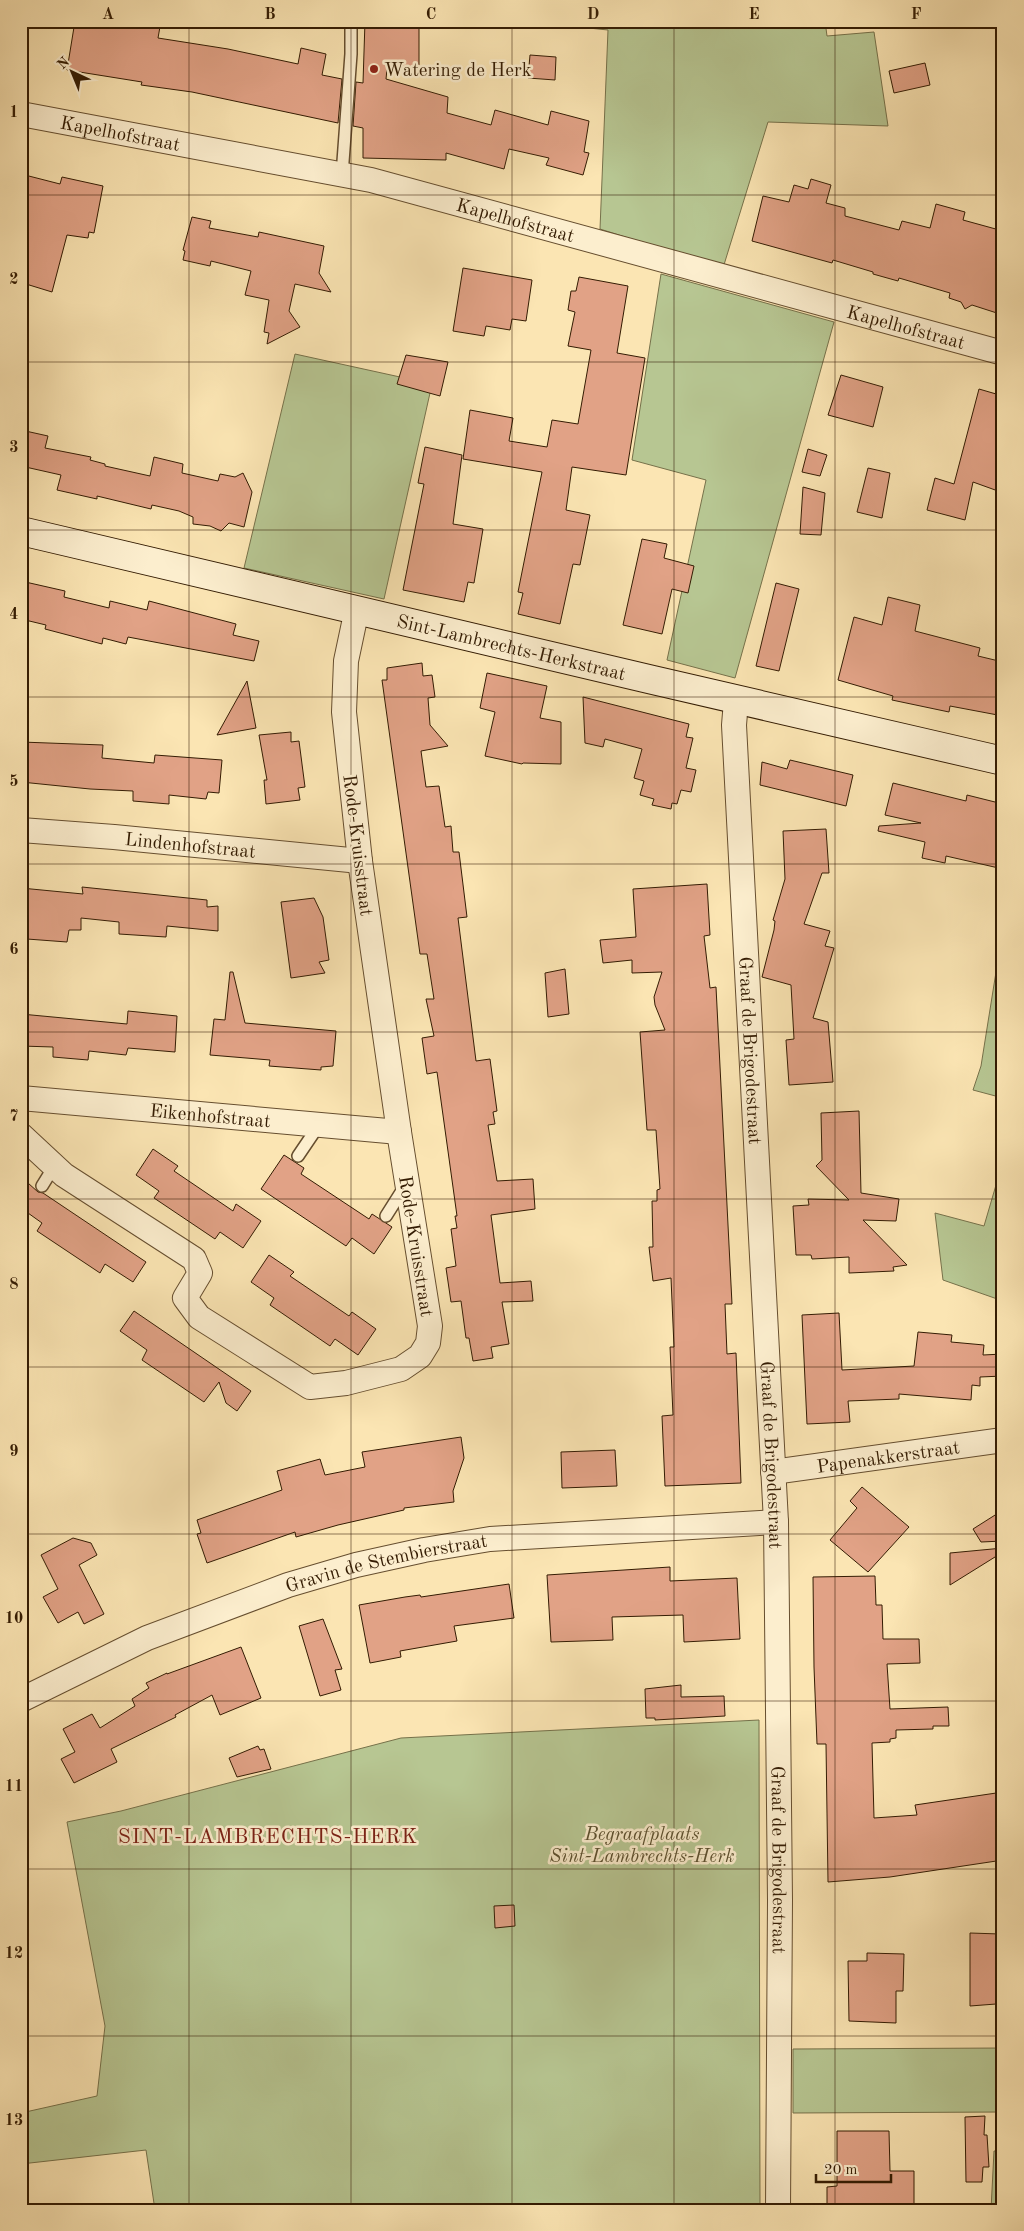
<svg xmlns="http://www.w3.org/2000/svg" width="1024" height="2231" viewBox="0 0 1024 2231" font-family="'Old Standard TT',serif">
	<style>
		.green { fill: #b7c692; stroke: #76714a }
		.building { fill: #e1a286; stroke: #341c03 }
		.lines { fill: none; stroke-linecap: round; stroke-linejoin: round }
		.lane-casing { stroke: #664e2f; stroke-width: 14 }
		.street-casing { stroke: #664e2f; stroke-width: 26 }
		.secondary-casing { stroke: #341c03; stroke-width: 30 }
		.lane { stroke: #fceece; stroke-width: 11 }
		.street { stroke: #fceece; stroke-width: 24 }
		.secondary { stroke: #fceece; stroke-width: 28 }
		.grid { fill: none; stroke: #341c03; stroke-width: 1; stroke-opacity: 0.55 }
		.poi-dot { fill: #8f2418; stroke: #fceece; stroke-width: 2 }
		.labels { text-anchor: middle; stroke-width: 5; stroke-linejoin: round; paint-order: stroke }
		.poi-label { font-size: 19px; fill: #341c03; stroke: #fceece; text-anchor: start }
		.street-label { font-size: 19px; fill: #341c03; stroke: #fceece }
		.park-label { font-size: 19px; font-style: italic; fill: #5b4f2e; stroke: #fceece }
		.quarter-label { font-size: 21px; letter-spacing: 1px; fill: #7a1f14; stroke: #fceece }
		.neatline { fill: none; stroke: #341c03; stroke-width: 2 }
		.grid-label { font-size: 16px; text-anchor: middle; font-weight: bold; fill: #341c03 }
	</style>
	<rect width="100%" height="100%" fill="#fbe5b3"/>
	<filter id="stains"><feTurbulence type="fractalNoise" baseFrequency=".004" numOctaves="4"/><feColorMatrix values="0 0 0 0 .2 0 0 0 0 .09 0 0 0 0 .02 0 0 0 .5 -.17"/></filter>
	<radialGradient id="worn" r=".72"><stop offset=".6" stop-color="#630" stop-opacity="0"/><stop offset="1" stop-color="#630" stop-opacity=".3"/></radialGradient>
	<!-- green -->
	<g class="green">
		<polygon points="520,21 825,21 827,36 874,32 888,126 768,122 723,268 600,229 608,30"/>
		<polygon points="661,274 834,322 735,678 667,660 706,480 632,460"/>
		<polygon points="295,354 432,384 384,599 244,568"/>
		<polygon points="996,972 1003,974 1003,1098 973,1090 981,1066"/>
		<polygon points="1001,1168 1003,1169 1003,1301 943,1280 935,1213 984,1226"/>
		<polygon points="759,1720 760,2207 599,2208 599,2210 155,2210 146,2150 21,2164 21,2113 97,2096 105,2026 67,1822 121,1811 401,1738"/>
		<polygon points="1003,2048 1003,2112 793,2113 793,2049"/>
		<polygon points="994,2151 1003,2151 1003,2210 991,2210"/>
	</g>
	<!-- building -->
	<g class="building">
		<polygon points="75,21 161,21 158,38 228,49 298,64 301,48 326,54 322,75 342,79 338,123 192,92 141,85 142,82 67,70"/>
		<polygon points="365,21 419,21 419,71 387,69 386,79 448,97 447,113 491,125 495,110 548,125 551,111 589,121 584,152 589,153 583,175 546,165 549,158 509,149 504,169 446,153 446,160 363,158 363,128 353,126 356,82 363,83"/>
		<polygon points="530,55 556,57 555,80 528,78"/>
		<polygon points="925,63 930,85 894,93 889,71"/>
		<polygon points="21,174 60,184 62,177 103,186 94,233 89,232 88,238 67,235 52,292 26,284 28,277 21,276"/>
		<polygon points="811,179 831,185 826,203 845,208 845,216 899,230 902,221 930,228 936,204 965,212 963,220 1003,231 1003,315 972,305 965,309 961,302 949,298 950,293 899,278 898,281 873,274 873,272 833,260 832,263 752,241 763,196 789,202 794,185 808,189"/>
		<polygon points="192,217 211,221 209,228 258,237 259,232 324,246 319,273 331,292 295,284 289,311 300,327 267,344 269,333 264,332 269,300 245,295 251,271 211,261 210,266 183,260 185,251 183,250"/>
		<polygon points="463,268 532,280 526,321 512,319 510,330 486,326 484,336 453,331"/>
		<polygon points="579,277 628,286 617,353 645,358 626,475 572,467 566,510 590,515 580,565 573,564 560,624 518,614 523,593 518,592 542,472 463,459 470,410 513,418 509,441 547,447 552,420 578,424 591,350 568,346 575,312 568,310 571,291 576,291"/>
		<polygon points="406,355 448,362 440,396 397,384"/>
		<polygon points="841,375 883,387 873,427 828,415"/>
		<polygon points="979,389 1003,396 1003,477 998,491 973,482 965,520 927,510 935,478 954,484"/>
		<polygon points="21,430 48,436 45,448 91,457 90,460 105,464 105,466 150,476 154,457 183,464 182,473 218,481 220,474 235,477 243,473 252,492 244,527 229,523 221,531 210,526 193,524 193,517 179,511 152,505 151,509 97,496 97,499 57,490 61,475 21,466"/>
		<polygon points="425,447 462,455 453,524 483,529 474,583 468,582 464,602 403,590 424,484 418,483"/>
		<polygon points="808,449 827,455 820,476 802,472"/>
		<polygon points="868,468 890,473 882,518 857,512"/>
		<polygon points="803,487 825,493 821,535 800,534"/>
		<polygon points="642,539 667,544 664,558 694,566 688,593 672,589 662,634 623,625"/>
		<polygon points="21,581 65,591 64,597 109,608 110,601 147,610 149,601 236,624 233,635 259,641 254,661 128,637 126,644 103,638 102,644 45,629 46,625 21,619"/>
		<polygon points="776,583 799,589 779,671 756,666"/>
		<polygon points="888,597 920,605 915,631 980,648 978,656 1003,662 1003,716 950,706 949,712 892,700 893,696 838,680 854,617 882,625"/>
		<polygon points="422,663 423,676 432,675 435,697 428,698 430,725 448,746 421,751 426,787 439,786 445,827 451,826 453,852 459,852 467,917 458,918 476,1061 490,1059 497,1111 493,1112 495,1124 488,1125 497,1181 533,1179 535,1209 491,1215 500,1283 531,1281 533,1301 502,1302 509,1344 491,1347 493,1358 473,1361 469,1338 466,1338 461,1301 451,1302 446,1268 456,1266 451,1229 457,1228 455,1216 457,1216 437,1072 427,1074 422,1038 434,1036 426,999 434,999 427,954 420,954 382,680 387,680 387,668"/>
		<polygon points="487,673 547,686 540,718 561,722 561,764 523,763 522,764 485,756 495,712 480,708"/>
		<polygon points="247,681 256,728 217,735"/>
		<polygon points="583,697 689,724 686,737 693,738 686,768 696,770 691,792 681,790 677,804 672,803 671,809 652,805 654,799 640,795 644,781 634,778 642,749 605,739 603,747 585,743"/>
		<polygon points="291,732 291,742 299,741 305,787 298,788 300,800 266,804 264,780 267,780 259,735"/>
		<polygon points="21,742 103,745 102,758 154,763 155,755 222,760 219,793 208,792 206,799 169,795 169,804 133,801 133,791 90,789 21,782"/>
		<polygon points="790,760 853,775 846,806 760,785 762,762 787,769"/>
		<polygon points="893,783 966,801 967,795 1003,804 1003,869 946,856 945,863 922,858 925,842 878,831 879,826 921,823 885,815"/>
		<polygon points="826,829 829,873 822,873 804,924 830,931 825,946 834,948 813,1018 828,1022 833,1082 789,1085 786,1040 794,1039 791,985 762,977 774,930 775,921 773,920 785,879 783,831"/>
		<polygon points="707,884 710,935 704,936 710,988 716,987 732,1304 725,1304 727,1354 736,1353 741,1483 665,1486 662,1416 673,1415 670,1347 674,1347 671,1278 653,1281 649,1247 653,1247 652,1201 657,1201 657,1190 660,1189 656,1130 647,1130 640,1032 665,1030 655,1005 654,997 662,972 632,973 632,960 603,963 600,940 636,937 633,889"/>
		<polygon points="82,887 207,900 207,907 218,906 218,931 167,926 166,937 119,934 119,922 81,918 81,930 69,930 67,942 27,939 28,924 22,924 21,888 83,894"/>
		<polygon points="314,898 323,917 329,960 319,962 325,973 291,978 281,902"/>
		<polygon points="565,969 569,1014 548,1017 545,973"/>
		<polygon points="230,972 233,972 245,1023 336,1031 333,1066 321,1067 321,1070 269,1066 270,1060 210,1055 214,1019 225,1020"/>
		<polygon points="128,1011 177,1016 175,1052 128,1048 126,1055 89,1051 88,1060 53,1057 53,1047 21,1046 21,1014 127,1024"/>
		<polygon points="859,1111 861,1193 899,1199 896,1221 863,1220 907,1265 893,1267 894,1271 849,1273 849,1257 812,1259 811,1255 796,1255 793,1206 809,1205 808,1199 849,1200 816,1166 822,1160 821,1113"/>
		<polygon points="153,1149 178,1166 174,1171 233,1211 236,1204 261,1221 243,1248 220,1232 215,1239 154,1198 159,1191 136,1175"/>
		<polygon points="284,1155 304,1168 301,1174 369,1219 372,1214 392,1227 374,1254 352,1238 346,1246 261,1189"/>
		<polygon points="28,1183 38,1192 43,1193 146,1262 133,1282 105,1264 100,1273 37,1231 42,1223 21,1208 21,1194"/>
		<polygon points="269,1255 294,1272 290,1276 349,1316 352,1312 376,1329 358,1355 335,1339 330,1346 270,1305 274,1298 251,1282"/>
		<polygon points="134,1311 251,1391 237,1411 226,1403 219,1382 204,1402 142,1360 147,1350 120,1331"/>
		<polygon points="839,1313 842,1370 914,1366 918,1332 952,1335 951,1342 984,1345 983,1355 1003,1354 1003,1376 980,1377 980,1386 972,1385 971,1400 899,1394 899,1399 848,1401 850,1422 807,1424 802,1315"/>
		<polygon points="461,1437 464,1458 453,1491 454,1502 404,1508 404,1510 338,1525 296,1537 295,1532 207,1563 197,1534 201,1533 197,1520 282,1490 277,1471 320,1459 325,1475 365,1467 362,1452"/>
		<polygon points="615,1450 617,1486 562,1488 561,1452"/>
		<polygon points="862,1487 909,1527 868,1572 830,1540 857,1508 850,1501"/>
		<polygon points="1003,1510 1003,1541 981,1542 973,1529"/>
		<polygon points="73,1538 91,1543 97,1555 79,1565 104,1614 84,1624 78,1612 58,1623 43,1597 58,1589 41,1555"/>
		<polygon points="1003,1548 1003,1552 950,1585 950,1553"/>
		<polygon points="670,1567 670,1581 737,1578 740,1639 684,1642 683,1615 612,1617 613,1640 551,1642 547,1575"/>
		<polygon points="875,1576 876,1605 882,1605 883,1639 919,1639 920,1663 887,1664 890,1709 948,1707 949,1726 933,1726 933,1729 896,1730 896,1738 890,1739 890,1742 872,1743 874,1818 917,1815 915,1805 1003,1792 1003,1860 890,1877 828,1882 826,1744 817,1744 814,1667 813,1577"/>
		<polygon points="509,1584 514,1618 454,1626 457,1641 400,1651 401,1657 370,1663 359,1605 405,1597 420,1595 421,1597"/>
		<polygon points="323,1619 342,1669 335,1670 341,1690 320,1696 299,1626"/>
		<polygon points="241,1647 261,1698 220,1715 212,1695 175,1715 176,1717 111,1749 117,1762 74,1783 61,1759 75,1752 63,1729 92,1714 100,1728 135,1706 132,1699 149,1688 146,1683 167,1673 167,1674"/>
		<polygon points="681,1685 681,1697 724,1696 725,1716 655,1720 655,1718 646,1718 645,1689"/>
		<polygon points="258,1746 260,1750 264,1749 271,1769 237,1777 229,1758"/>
		<polygon points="514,1905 515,1926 495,1928 494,1906"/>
		<polygon points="970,1933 1000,1934 1000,1958 996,1958 996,2004 970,2006"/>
		<polygon points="867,1953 904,1954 903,1991 896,1991 896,2023 849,2021 848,1961 867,1961"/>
		<polygon points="985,2116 984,2135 987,2135 989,2167 983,2167 982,2182 966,2182 965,2117"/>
		<polygon points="837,2131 889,2131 890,2171 914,2171 914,2207 827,2209 827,2187 837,2186"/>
	</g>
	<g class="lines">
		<defs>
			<g id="lane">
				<polyline points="342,175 351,54 351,21"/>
				<polyline points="298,1156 319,1125"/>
				<polyline points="42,1186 55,1165"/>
				<polyline points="386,1216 405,1186"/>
			</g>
			<g id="street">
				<path id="s1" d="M21,114l350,66 632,173"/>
				<path id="s2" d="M736,701l-2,24 42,797 4,378 -2,310"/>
				<path id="s3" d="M21,830l93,7 246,24"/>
				<path id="s4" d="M21,1098l378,34"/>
				<polyline points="21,1135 64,1175 194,1259 200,1273 185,1298 199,1317 310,1387 346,1383 401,1369 420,1356 428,1343 430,1326 399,1132 360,861 344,712 346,661 357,609"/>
				<path id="s5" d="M773,1472l230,-32"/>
				<path id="s6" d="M21,1700l126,-62 141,-53 68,-20 68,-15 66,-11 286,-17"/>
			</g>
			<g id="secondary">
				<path id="s7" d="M21,531c328,76 654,156 982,230"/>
			</g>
		</defs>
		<!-- lane casing -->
		<use href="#lane" class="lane-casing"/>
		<!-- street casing -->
		<use href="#street" class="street-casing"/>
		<!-- secondary casing -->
		<use href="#secondary" class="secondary-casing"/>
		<!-- lane -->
		<use href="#lane" class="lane"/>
		<!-- street -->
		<use href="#street" class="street"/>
		<!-- secondary -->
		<use href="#secondary" class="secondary"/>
	</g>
	<!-- grid -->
	<path class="grid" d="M189,21v2189M351,21v2189M512,21v2189M674,21v2189M835,21v2189M21,195h982M21,362h982M21,530h982M21,697h982M21,864h982M21,1032h982M21,1199h982M21,1367h982M21,1534h982M21,1701h982M21,1869h982M21,2036h982"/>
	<!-- markers -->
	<circle class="poi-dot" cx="374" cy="69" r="5"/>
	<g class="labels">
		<!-- poi labels -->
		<g class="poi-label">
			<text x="384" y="76">Watering de Herk</text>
		</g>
		<!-- street labels -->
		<g class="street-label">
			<text dy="7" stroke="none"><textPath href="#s1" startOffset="101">Kapelhofstraat</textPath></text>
			<text dy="7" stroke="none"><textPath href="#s1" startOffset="506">Kapelhofstraat</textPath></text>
			<text dy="7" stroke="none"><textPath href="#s1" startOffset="911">Kapelhofstraat</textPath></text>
			<text dy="7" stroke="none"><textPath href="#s7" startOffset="504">Sint-Lambrechts-Herkstraat</textPath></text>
			<text dy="7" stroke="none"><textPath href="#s3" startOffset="170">Lindenhofstraat</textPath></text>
			<text transform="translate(359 845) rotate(83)" y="7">Rode-Kruisstraat</text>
			<text dy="7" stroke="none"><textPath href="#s2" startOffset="350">Graaf de Brigodestraat</textPath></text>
			<text dy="7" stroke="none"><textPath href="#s4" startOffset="190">Eikenhofstraat</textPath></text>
			<text transform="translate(417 1246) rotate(81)" y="7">Rode-Kruisstraat</text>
			<text dy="7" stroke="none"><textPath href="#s2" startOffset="755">Graaf de Brigodestraat</textPath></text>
			<text dy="7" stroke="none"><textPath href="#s5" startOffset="116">Papenakkerstraat</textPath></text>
			<text dy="7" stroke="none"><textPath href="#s6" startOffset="392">Gravin de Stembierstraat</textPath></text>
			<text dy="7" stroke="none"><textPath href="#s2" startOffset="1160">Graaf de Brigodestraat</textPath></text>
		</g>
		<!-- park labels -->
		<g class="park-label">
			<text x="642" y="1840">Begraafplaats<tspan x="642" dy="22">Sint-Lambrechts-Herk</tspan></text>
		</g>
		<!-- quarter labels -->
		<g class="quarter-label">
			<text x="268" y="1843">SINT-LAMBRECHTS-HERK</text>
		</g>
	</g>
	<!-- margin -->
	<rect width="1024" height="2231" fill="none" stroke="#fbe5b3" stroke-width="55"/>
	<!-- north arrow -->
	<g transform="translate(72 72) rotate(316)" stroke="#fceece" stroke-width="4" paint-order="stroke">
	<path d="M0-4L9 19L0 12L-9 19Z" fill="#341c03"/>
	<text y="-8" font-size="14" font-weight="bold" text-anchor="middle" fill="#341c03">N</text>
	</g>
	<!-- scale -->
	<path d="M816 2174v8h75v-8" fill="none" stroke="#341c03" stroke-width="2.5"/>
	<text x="824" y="2174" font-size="15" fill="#341c03" stroke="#fceece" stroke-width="4" paint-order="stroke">20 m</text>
	<rect x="28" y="28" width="968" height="2176" class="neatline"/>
	<g class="grid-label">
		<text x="108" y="19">A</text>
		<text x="270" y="19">B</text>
		<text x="431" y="19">C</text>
		<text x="593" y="19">D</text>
		<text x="754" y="19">E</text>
		<text x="916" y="19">F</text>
		<text x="14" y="117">1</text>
		<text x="14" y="284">2</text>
		<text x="14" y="452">3</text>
		<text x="14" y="619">4</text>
		<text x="14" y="786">5</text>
		<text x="14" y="954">6</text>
		<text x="14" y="1121">7</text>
		<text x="14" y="1289">8</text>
		<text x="14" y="1456">9</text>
		<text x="14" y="1623">10</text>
		<text x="14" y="1791">11</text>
		<text x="14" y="1958">12</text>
		<text x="14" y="2125">13</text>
	</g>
	<rect width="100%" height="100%" filter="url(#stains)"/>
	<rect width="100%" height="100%" fill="url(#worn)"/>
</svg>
